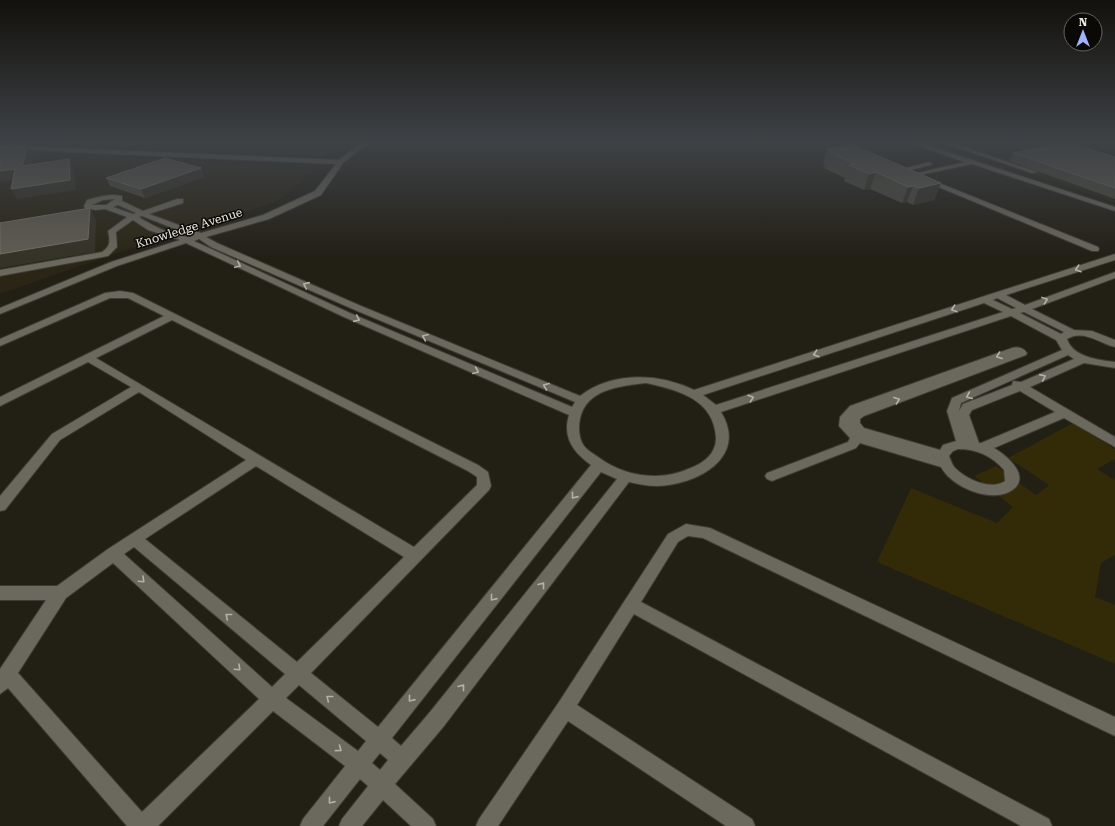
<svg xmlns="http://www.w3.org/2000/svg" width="1115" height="826" viewBox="0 0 1115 826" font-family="'Roboto Serif',serif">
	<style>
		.built { fill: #2a2515 }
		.green { fill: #332a07 }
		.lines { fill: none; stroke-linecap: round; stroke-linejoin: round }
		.minor-casing { stroke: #3d3b35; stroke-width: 2 }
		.minor { fill: #6b685d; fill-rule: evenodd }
		.wall { fill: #4d4a40 }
		.shaded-wall { fill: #353227 }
		.building { fill: #5f5c52; stroke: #757269 }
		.oneway { stroke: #b4b1a9 }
		.labels { text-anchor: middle; stroke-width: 3; stroke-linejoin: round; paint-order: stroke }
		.far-street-label { font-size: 12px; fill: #efede7; stroke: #0a0905 }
	</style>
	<rect width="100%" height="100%" fill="#221f15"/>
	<!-- built -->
	<g class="built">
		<polygon points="939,142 1115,142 1115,203 1026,171"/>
		<polygon points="0,150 317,169 276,202 114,254 0,294"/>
	</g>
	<!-- green -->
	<g class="green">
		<polygon points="72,142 354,142 349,147 317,156 67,146 68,144"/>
		<polygon points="1073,423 1115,449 1115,459 1097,469 1115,480 1115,555 1101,563 1095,597 1115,605 1115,664 877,562 911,488 997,523 1013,507 974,476 996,466 1036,495 1049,485 1008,458"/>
	</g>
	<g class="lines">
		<defs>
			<g id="minor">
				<path d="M362,142h7l-26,21 -22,32 -52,24 -63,18 11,6 144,63 219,90c32,-25 80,-23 114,-6l421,-136v6l-109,35 19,10 90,-33v6l-83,31 42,21 18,1 23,9v7c-16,-4 -32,-18 -48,-8 6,18 31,21 48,23v6l-31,-5 -54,24 85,50v10l-51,-29 -70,30c14,8 40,31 15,44 -21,10 -57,-5 -68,-25l-81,-24 -4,5 -79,31 -5,2 -5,-2 -2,-3 2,-3 81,-31 2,-4 -11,-12 1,-9 10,-11 162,-58c6,-2 12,0 15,5l-1,2 -162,61 -4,3v4l4,5 76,22 3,-5 13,-4 -9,-30 5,-13 110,-48 -6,-10 -45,-24 -290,96c28,46 -25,73 -64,74 -10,0 -19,-2 -28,-4l-185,244 -49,58 38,35 3,7h-25l-28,-26 -21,26h-23l3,-7 26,-33 -8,-7 -37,47h-23l3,-7 42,-53 -72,-55 -115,115h-31l-119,-138 -8,6v-25l46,-69h-46v-14h57l51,-37 138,-89 -107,-68 -79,48 -55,70 -5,1v-15l52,-62 79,-47 -43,-25 -88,44v-9l164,-81 -36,-18h-18l-110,48v-7l105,-46 15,-2 13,2 345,172 10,7 3,14 -2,4 -178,183 67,54 213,-262c-17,-12 -29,-27 -22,-50l-225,-98 -158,-74 -69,23 -117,48v-6l111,-46 69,-22 -32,-10 -15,-10 -17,12 1,15 -9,9 -108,20v-6l102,-18c9,-6 8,-12 6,-21l19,-14 -22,-8 -9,1 -11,-2 -1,-2 3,-6c11,-3 23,-7 35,-4v5l21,10 34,-12h6v4l-34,11 52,19 62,-18 52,-24 21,-27 -336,-15v-4l339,15zM115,199l-9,6h-14l11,-5zM118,205l18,8 -3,1 -20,-7zM142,216l51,20c-13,4 -42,-11 -54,-19zM199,239l12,8 144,63 220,92 -3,5 -222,-94 -156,-72zM997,298l19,10 -4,1 -19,-9zM984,303l19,9 -287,93 -13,-10zM1024,312l40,20 -3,2 -41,-21zM172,320l296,151 9,6v8l-63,62 -318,-189zM1068,355l6,4 -53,23 -8,-1 -1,4 -49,19 -4,7 2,-8zM646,383c32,7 68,16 70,55 0,17 -14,26 -28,31 -29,13 -65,7 -90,-12 -4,-3 -10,-6 -14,-11 -5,-7 -6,-18 -4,-27 6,-30 40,-33 66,-36zM1020,391l35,21 -74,31h-2l-10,-28 3,-5zM958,449c19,0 34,7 46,21l1,11c-14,10 -39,-2 -50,-13 -3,-3 -4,-8 -6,-12l4,-5zM256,466l148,91 -107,105 -152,-123zM601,472l16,7 -187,233 -29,34 -9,-8zM134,547l151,127 -13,13 -148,-133zM113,563l146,136 -117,113 -124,-139 48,-75zM299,685l67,56 -8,10 -72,-53zM380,753l8,7 -8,10 -8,-7z"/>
				<polygon points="908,142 917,142 1115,207 1115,211 972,164 914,176 914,174 965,162"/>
				<polygon points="941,142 950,142 1037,172 1032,173"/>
				<polygon points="929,162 932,164 931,165 902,172 899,170"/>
				<polygon points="924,177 1098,247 1099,249 1098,251 1092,251 922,180 921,179"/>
				<polygon points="686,524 710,528 1115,717 1115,736 703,538 688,536 678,542 641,602 1049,819 1052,826 1021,826 634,614 577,705 752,819 755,826 726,826 568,721 498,826 476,826 479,819 559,702 668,534"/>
			</g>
		</defs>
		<!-- minor casing -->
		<use href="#minor" class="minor-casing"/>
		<!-- minor -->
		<use href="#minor" class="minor"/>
	</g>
	<!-- wall -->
	<g class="wall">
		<polygon points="827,149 941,183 934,200 913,205 907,202 902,203 870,189 864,190 844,181 845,178 824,168 825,165 823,164"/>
		<polygon points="1013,153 1115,157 1115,199 1009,161"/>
		<polygon points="201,168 204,177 145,198 110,186 106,178"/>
	</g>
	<!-- shaded-wall -->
	<g class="shaded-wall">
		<polygon points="28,146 33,156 28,176 22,166"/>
		<polygon points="69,159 74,170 76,190 17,199 11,189"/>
		<polygon points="201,168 204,177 145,198 141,189"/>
		<polygon points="15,169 21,179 0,182 0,171"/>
		<polygon points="876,172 870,189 864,190 869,174"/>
		<polygon points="941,183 934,200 913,205 919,188"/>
		<polygon points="913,186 907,202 902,203 908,187"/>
		<polygon points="90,208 96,220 95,252 0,268 0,254"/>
	</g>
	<!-- building -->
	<g class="building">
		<polygon points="1066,142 1115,157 1115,188 1013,153"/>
		<polygon points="16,145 15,148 28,146 22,166 69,159 70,180 11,189 15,169 0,171 0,147"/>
		<polygon points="849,145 858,147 941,183 919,188 913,186 908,187 876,172 869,174 849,165 855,164 828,152 833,151 827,149"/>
		<polygon points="165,158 201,168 141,189 106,178"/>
		<polygon points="90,208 88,239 0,254 0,223"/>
	</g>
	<!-- one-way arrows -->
	<defs><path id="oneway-chevron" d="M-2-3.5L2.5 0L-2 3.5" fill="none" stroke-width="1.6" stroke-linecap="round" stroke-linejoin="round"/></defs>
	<g class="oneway">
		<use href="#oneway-chevron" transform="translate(238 265) rotate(25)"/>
		<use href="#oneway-chevron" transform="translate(1078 269) rotate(162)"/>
		<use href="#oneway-chevron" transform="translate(306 285) rotate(-156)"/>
		<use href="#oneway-chevron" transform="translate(1045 300) rotate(-20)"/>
		<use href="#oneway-chevron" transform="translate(954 309) rotate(162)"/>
		<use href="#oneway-chevron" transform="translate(357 319) rotate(24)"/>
		<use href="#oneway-chevron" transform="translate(425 337) rotate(-157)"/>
		<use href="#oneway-chevron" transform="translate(816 354) rotate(162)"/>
		<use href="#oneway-chevron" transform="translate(999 356) rotate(160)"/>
		<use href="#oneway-chevron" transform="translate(476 371) rotate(23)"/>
		<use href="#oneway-chevron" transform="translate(1043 377) rotate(-24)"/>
		<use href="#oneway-chevron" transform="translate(546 386) rotate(-158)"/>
		<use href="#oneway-chevron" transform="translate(969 396) rotate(157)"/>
		<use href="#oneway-chevron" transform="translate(751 398) rotate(-19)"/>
		<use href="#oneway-chevron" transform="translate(897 400) rotate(-20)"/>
		<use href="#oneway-chevron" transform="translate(574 496) rotate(129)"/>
		<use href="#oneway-chevron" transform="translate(142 580) rotate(43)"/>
		<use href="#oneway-chevron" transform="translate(542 585) rotate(-52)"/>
		<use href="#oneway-chevron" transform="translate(493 598) rotate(129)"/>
		<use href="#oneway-chevron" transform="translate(228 616) rotate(-141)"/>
		<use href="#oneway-chevron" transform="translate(238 668) rotate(43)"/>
		<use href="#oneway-chevron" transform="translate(462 687) rotate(-52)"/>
		<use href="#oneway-chevron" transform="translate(329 698) rotate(-141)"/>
		<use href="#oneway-chevron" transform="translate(411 699) rotate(129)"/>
		<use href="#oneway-chevron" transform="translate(339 749) rotate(36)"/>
		<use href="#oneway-chevron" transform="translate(331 801) rotate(129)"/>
	</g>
	<!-- sky -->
	<linearGradient id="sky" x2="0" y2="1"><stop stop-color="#13110c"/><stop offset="0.55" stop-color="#3e4246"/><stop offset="1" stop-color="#3e4246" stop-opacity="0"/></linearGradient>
	<rect width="1115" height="258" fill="url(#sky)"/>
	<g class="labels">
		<!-- far-street labels -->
		<g class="far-street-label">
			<text transform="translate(189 228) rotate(-17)" y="4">Knowledge Avenue</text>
		</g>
	</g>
	<!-- north arrow -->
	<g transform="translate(1083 32)"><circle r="19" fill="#0a0905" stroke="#66645f"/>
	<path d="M0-3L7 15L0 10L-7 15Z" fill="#a1b3fd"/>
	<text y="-6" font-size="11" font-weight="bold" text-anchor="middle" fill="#efede7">N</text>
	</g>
</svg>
